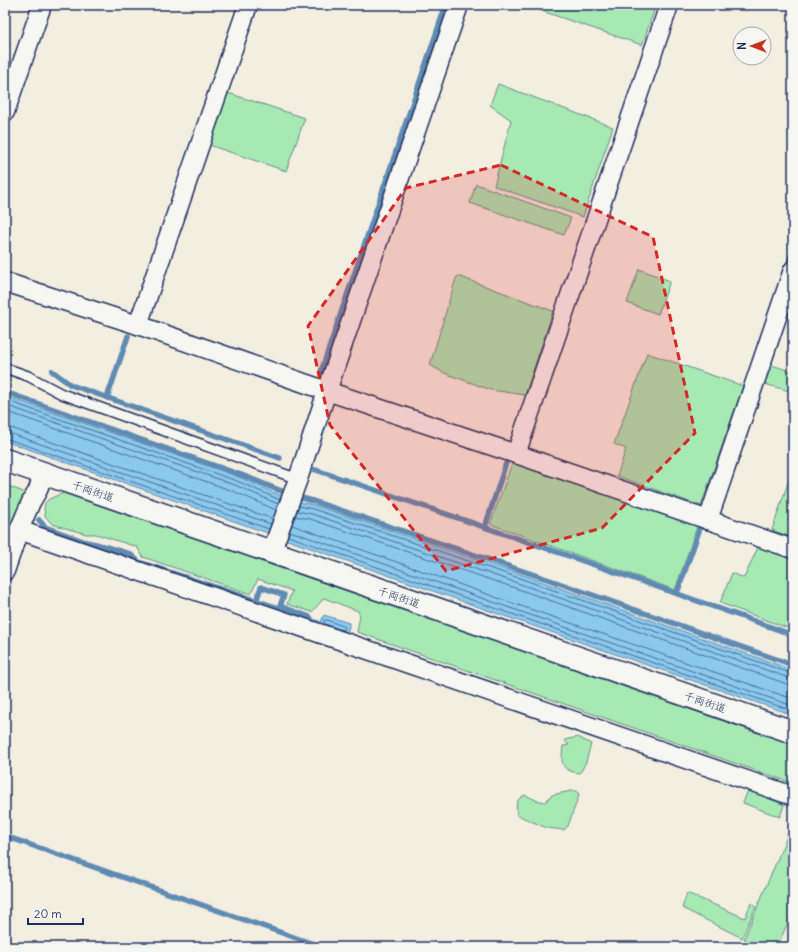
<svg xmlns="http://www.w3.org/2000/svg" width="798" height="952" viewBox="0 0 798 952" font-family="Delius,'Klee One',sans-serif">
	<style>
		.green { fill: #a7e9b3; stroke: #618c88 }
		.water { fill: #8bc9ec; stroke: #5e8bb3 }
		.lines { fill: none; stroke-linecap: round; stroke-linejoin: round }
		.shore { stroke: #486d97; stroke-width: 1 }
		.stream { stroke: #5e8bb3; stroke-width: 5.5 }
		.lane-casing { stroke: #1b2f5e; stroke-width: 12 }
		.street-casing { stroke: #1b2f5e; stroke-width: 21 }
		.secondary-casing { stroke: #1b2f5e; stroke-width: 25 }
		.lane { stroke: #f6f6f2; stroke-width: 9 }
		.street { stroke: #f6f6f2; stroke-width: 18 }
		.secondary { stroke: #f6f6f2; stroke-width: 22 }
		.marked { fill: #d62828; fill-opacity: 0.2; stroke: #d62828; stroke-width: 3; stroke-dasharray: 8 5; stroke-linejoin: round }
		.labels { text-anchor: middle; stroke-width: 4; stroke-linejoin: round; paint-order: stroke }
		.street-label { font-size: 11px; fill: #1b2f5e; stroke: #f6f6f2 }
	</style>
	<rect width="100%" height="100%" fill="#f4eee1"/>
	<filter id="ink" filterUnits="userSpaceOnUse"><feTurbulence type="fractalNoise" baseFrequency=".025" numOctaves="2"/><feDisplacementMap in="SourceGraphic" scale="8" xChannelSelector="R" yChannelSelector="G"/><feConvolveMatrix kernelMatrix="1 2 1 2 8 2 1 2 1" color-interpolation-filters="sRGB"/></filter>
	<g filter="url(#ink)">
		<!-- green -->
		<g class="green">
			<polygon points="524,5 656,5 642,45"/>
			<polygon points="498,84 613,127 583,217 494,186 511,120 490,105"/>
			<polygon points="225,92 305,118 286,171 206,144"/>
			<polygon points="476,184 571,218 564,235 470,203"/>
			<polygon points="639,269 670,281 658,314 627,303"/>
			<polygon points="458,276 553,311 525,395 491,390 444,373 430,365 456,278"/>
			<polygon points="647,353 743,386 701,506 617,476 626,449 614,444"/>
			<polygon points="772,365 793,372 793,392 761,383 767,366"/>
			<polygon points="513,461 698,524 675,590 490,524"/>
			<polygon points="793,468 793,504 788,521 793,524 793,538 772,530"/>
			<polygon points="5,485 26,493 5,553"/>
			<polygon points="63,493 793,745 793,779 791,779 789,782 357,632 360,616 358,611 324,598 312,612 287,604 292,591 258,579 251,594 143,557 137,547 96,534 86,534 52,524 45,516 44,508 45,503 49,499"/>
			<polygon points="759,545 793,558 793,630 720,603 732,573 744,578"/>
			<path d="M578,737l13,7 -5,18 -6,11c-20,-2 -19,-10 -17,-27l6,-1 -5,-5z"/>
			<polygon points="748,790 784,805 780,817 743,803"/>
			<path d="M571,791h6l2,4 -11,31 -4,4 -17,-2 -30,-13c-1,-11 -2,-15 8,-20l11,5 9,2 7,-7z"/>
			<polygon points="793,822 793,911 777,947 762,947 744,939"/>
			<polygon points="687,893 745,918 751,903 756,906 742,938 682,908"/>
		</g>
		<!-- water -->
		<g class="water">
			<path d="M5,396c75,26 151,52 226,78 28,10 53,27 83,31l209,70 270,95v45l-283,-97 -505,-177z"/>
			<polygon points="324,615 349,623 349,627 346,635 319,626"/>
		</g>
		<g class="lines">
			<!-- shore -->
			<g class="shore">
				<polyline points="5,400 237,481 280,500"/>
				<polyline points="5,405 235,485 278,504"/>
				<polyline points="5,411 233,491 276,510"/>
				<polyline points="5,427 11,428 273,519"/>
				<polyline points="5,433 9,433 271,524"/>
				<polyline points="5,438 269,529"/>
				<polyline points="299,506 313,509 522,579 790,673 793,674"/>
				<polyline points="297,511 312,514 520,584 789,678 793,679"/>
				<polyline points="295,516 310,519 518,589 787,684 793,685"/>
				<polyline points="292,525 515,604 793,699"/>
				<polyline points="290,531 513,609 793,706"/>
				<polyline points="288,536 512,614 793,711"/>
				<polygon points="325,620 327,620 343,626 345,627 344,629 342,630 325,624 324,622"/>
			</g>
			<!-- stream -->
			<g class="stream">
				<polyline points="787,268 793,250"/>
				<polyline points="52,371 71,385 280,458"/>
				<polyline points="321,372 446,5"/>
				<path d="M5,392l242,85c22,9 43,19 66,24l237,79 243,85"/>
				<polyline points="107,398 128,336"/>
				<path d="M313,469c161,54 321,109 480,166"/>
				<polyline points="39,520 45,527 86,542 96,544 130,554 139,562 279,608 280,606 310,617 312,621 318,623"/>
				<polyline points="485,527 506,463"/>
				<polyline points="677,593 700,528"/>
				<polyline points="256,601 261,587 284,595 280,606"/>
				<polyline points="5,836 322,947"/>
			</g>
			<defs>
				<polyline id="lane" points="5,368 28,376 62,394 298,479"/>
				<g id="street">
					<polyline points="5,112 42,5"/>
					<polyline points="5,282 138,325 327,391 516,454 793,549"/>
					<polyline points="138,325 248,5"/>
					<polyline points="516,454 669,5"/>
					<polyline points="708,520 793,270"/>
					<polyline points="19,530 793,796"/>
					<polyline points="271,553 298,479 327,391 459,5"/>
					<polyline points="5,571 19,530 31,502 38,490 43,473"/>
				</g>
				<polyline id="secondary" points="5,460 793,732"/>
			</defs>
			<!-- lane casing -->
			<use href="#lane" class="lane-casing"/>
			<!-- street casing -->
			<use href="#street" class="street-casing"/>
			<!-- secondary casing -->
			<use href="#secondary" class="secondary-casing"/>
			<!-- lane -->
			<use href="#lane" class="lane"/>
			<!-- street -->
			<use href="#street" class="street"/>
			<!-- secondary -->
			<use href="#secondary" class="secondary"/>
		</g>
	</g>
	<!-- marked area -->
	<path class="marked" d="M501,165l152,72 42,196 -93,95 -156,43 -116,-146 -22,-99 98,-138z"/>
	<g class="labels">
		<!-- street labels -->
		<g class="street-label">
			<text transform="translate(93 491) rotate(19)" y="4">千両街道</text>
			<text transform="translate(399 597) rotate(19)" y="4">千両街道</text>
			<text transform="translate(705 702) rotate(19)" y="4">千両街道</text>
		</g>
	</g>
	<!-- margin -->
	<rect width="798" height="952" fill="none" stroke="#f6f6f2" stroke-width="20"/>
	<rect x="10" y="10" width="778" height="932" fill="none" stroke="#1b2f5e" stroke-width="1.5" filter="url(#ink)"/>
	<!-- north arrow -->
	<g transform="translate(752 46) rotate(270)"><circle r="19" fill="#f6f6f2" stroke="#9ea6b7"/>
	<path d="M0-3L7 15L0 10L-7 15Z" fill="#c8321e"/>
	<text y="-6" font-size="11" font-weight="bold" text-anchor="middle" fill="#1b2f5e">N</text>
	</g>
	<!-- scale -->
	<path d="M28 918v6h55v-6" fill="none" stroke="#1b2f5e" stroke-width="2"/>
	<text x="34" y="918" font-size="12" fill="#1b2f5e" stroke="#f6f6f2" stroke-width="3" paint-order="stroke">20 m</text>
</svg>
